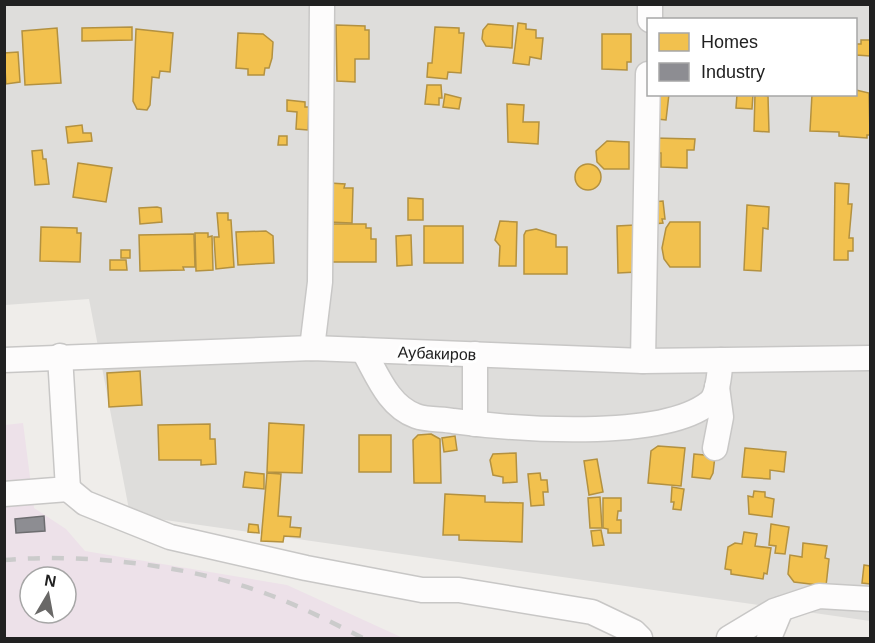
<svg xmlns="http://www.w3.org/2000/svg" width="875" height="643" viewBox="0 0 875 643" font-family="Helvetica,sans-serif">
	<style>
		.residential { fill: #dedddb; fill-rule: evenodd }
		.industrial { fill: #ede1e9; fill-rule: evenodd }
		.homes { fill: #f2c14e; stroke: #b39140; stroke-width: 1.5 }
		.industry { fill: #8d8d92; stroke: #6d6d70; stroke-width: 1.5 }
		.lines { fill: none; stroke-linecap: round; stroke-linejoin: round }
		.minor-casing { stroke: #c8c7c6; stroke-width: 27 }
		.minor { stroke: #fdfcfc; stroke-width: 24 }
		.rail { stroke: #cbcbcb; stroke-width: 4.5; stroke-dasharray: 12 12; stroke-linecap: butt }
		.labels { text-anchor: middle; stroke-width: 6; stroke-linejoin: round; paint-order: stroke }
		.street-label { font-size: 16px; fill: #212121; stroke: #fff }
	</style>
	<rect width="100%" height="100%" fill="#efedea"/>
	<!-- residential -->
	<path class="residential" d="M5,5h865v616l-740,-106 -41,-216 -84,6zM648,20h208v74h-208z"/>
	<!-- industrial -->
	<path class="industrial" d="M23,423l11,85 32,21 19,22 202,34 116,53h-398v-213zM30,577h36v36h-36z"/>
	<!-- homes -->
	<g class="homes">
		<polygon points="518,23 526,24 526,29 536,30 536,38 543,38 541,59 530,57 529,65 513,63"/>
		<polygon points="488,24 513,26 512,48 486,46 482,39 483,30"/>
		<polygon points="336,25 365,26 365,30 369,30 369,59 355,59 355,82 337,81"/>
		<polygon points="132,27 132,40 82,41 82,28"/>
		<polygon points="435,27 459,28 459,33 464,33 461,73 448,72 447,79 427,77 428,63 432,63"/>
		<polygon points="57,28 61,83 25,85 22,31"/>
		<polygon points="136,29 173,33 170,72 160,71 159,78 152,77 150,105 147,110 137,109 133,101"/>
		<polygon points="238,33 263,34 273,42 272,58 269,68 265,68 264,75 248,75 248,69 236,68"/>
		<polygon points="602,34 631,34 631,62 627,62 627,70 602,69"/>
		<polygon points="861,40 870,40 870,56 856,55 856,44 861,44"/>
		<polygon points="18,52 20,82 6,84 4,53"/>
		<polygon points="427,85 441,85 442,98 439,98 439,105 425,104"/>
		<polygon points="856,90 869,93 870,135 867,135 867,138 839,136 839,132 810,131 812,94 856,94"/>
		<polygon points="445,94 461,98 459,109 443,107"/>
		<polygon points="659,94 669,94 666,120 657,119"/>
		<polygon points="737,94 753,94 752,109 736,108"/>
		<polygon points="755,94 768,96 769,132 754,131"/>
		<polygon points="287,100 305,102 305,107 309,107 308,130 296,129 297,112 287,111"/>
		<polygon points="507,104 524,105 523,122 539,122 538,144 508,142"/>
		<polygon points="82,125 83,133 91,133 92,141 68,143 66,127"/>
		<polygon points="279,136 287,136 287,145 278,145"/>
		<polygon points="654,138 695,139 694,150 687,150 687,168 661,167 661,153 654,153"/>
		<polygon points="607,141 629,142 629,169 604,169 597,162 596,151"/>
		<polygon points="42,150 43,159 46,159 49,184 35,185 32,151"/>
		<polygon points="78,163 112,168 106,202 73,197"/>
		<circle cx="588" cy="177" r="13"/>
		<polygon points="330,183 345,184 344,188 353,188 352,223 328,222"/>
		<polygon points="835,183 849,184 848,204 852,204 849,238 853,238 853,251 848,251 848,260 834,260"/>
		<polygon points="408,198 423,199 423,220 408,220"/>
		<polygon points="663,201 665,219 662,219 663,223 654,224 651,202"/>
		<polygon points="747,205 769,207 768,229 763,228 761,271 744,270"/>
		<polygon points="157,207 161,208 162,222 140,224 139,208"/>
		<polygon points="217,213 228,213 228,220 231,220 234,267 216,269 214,237 219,237"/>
		<polygon points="500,221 517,222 516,266 499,266 500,246 495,240"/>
		<polygon points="670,222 700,222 700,267 670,267 664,259 662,248 666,228"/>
		<polygon points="327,224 366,224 366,228 371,228 371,239 376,239 376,262 327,262"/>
		<polygon points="635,225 637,272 618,273 617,226"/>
		<rect x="424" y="226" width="39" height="37"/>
		<polygon points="41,227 77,228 77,233 81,233 80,262 40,261"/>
		<polygon points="536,229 556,235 556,247 567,247 567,274 524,274 524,235 526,231"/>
		<polygon points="266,231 273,236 274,263 238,265 236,232"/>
		<polygon points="195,233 208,233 208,237 212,236 213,270 196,271"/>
		<polygon points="194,234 195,267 183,267 184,270 140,271 139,235"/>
		<polygon points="411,235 412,265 397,266 396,236"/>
		<rect x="121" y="250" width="9" height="8"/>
		<polygon points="110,260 126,260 127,270 110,270"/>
		<polygon points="140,371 142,405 109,407 107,373"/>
		<polygon points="269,423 304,425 302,473 267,472"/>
		<polygon points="210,424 210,439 215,439 216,464 201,465 201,460 159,460 158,425"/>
		<polygon points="431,434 440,439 441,483 414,483 413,440 418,435"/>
		<rect x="359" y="435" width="32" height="37"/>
		<polygon points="455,436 457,450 444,452 442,438"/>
		<polygon points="658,446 685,448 681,486 648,483 651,451"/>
		<polygon points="745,448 786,452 784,472 770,470 770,479 742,477"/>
		<polygon points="516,453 517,482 503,483 503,477 493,475 490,460 493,454"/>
		<polygon points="694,454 715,456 713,473 710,479 692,477"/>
		<polygon points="597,459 603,492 589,495 584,461"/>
		<polygon points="245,472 264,474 264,489 243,487"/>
		<polygon points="267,473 281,474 278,516 291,517 290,527 301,528 300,537 284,536 283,542 261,541"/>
		<polygon points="540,473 541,480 547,480 548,492 543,492 544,505 531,506 528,474"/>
		<polygon points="672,487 684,489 681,510 673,509 674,502 671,502"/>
		<polygon points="754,491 765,492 765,497 774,499 772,517 749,514 748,496 753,497"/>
		<polygon points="445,494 485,496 485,502 523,503 522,542 459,540 459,535 443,535"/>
		<polygon points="600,497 602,528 590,528 588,498"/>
		<polygon points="603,498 621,498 621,511 618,511 617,520 621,520 621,533 608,533 608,529 603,528"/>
		<polygon points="249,524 258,525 259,533 248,532"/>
		<polygon points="771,524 789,527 785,554 775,553 776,546 769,545"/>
		<polygon points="601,530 604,545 593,546 591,531"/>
		<polygon points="744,532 757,534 755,546 771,548 767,574 764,573 763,579 731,574 731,570 725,569 728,547 735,543 742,544"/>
		<polygon points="803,543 827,546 825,558 829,559 826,586 794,582 788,574 790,555 802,557"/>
		<polygon points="864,565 870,566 870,584 862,583"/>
	</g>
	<!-- industry -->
	<polygon class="industry" points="44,516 45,531 16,533 15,519"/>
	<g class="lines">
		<defs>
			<g id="minor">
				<polyline points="650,20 650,4"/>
				<polyline points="312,348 320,282 322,4"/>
				<path d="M363,350c14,24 25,56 53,66 11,4 25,3 37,5 60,8 207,20 256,-18 10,-8 10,-31 12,-43"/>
				<polyline points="4,360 312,348 643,361 870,358"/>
				<polyline points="643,361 648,74"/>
				<polyline points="475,424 475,354"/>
				<polyline points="715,448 721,417 717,387"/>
				<polyline points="68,489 85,503 170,537 306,568 422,590 459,590 592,612 634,632 640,638"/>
				<polyline points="4,494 68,489 60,356"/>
				<polyline points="729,638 774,611 819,596 870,599"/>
				<polyline points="769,638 781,609"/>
			</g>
		</defs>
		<!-- minor casing -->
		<use href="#minor" class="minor-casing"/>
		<!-- minor -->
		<use href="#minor" class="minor"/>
		<!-- rail -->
		<path class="rail" d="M4,560c84,-7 184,5 263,34 33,12 64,28 96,44"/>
	</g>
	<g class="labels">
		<!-- street labels -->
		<g class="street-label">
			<text transform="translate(437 353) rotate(2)" y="6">Аубакиров</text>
		</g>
	</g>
	<!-- border -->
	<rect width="875" height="643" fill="none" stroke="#212121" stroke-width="12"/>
	<!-- legend -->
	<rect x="647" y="18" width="210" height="78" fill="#ffffff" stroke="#a6a6a6" stroke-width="1.5"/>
	<rect x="659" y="33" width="30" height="18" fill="#f2c14e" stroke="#a6a6a6" stroke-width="1.5"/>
	<text x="701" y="48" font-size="18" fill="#212121">Homes</text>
	<rect x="659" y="63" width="30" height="18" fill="#8d8d92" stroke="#a6a6a6" stroke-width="1.5"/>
	<text x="701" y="78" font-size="18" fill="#212121">Industry</text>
	<!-- north arrow -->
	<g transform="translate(48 595) rotate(10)"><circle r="28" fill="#ffffff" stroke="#a6a6a6" stroke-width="1.5"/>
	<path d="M0-4.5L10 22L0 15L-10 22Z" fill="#696867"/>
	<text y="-9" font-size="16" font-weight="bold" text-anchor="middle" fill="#212121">N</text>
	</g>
</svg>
